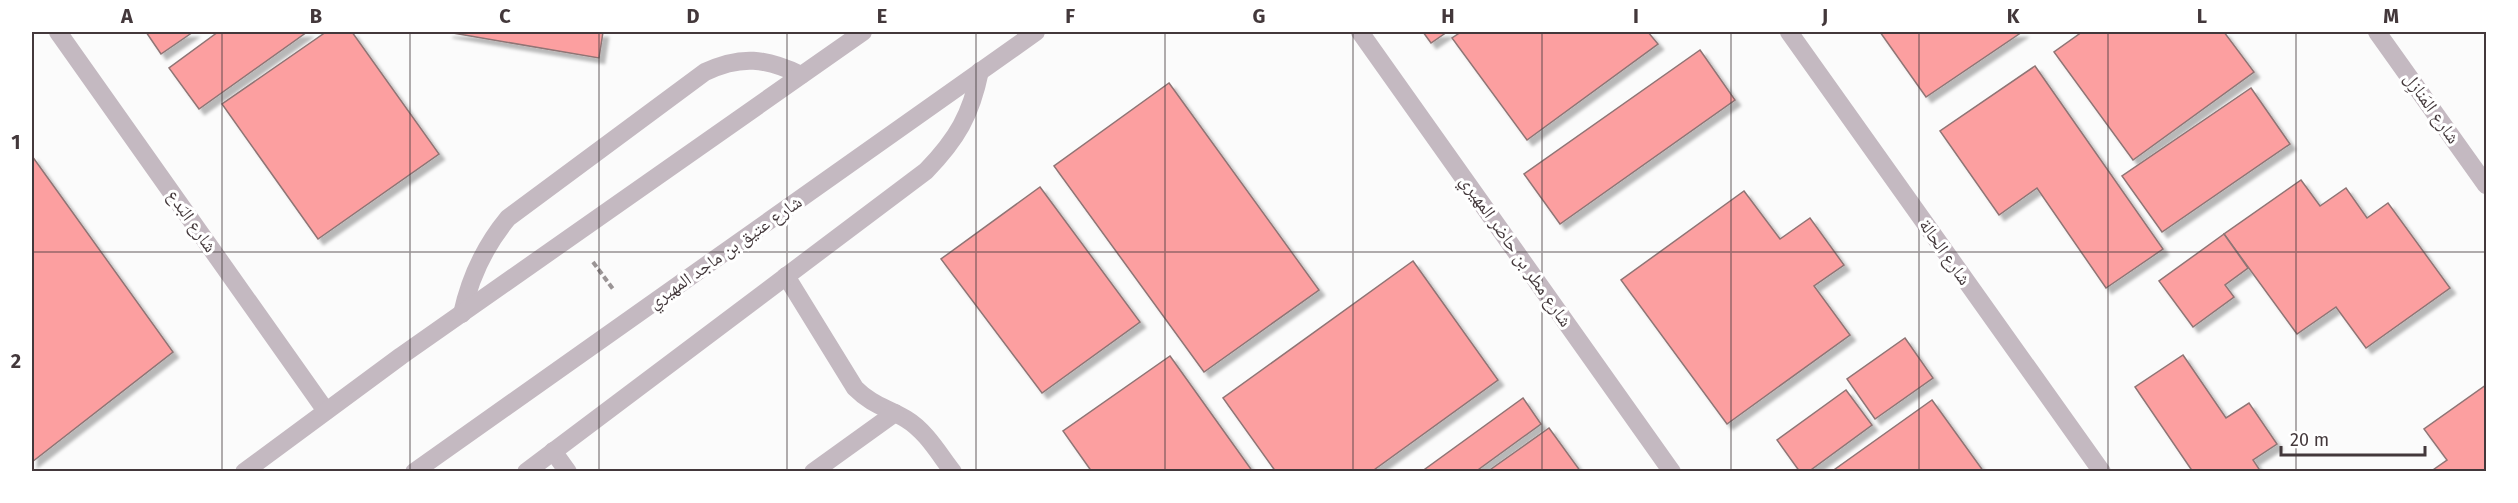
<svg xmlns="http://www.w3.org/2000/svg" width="2518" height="503" viewBox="0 0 2518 503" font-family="'Fira Sans','Noto Naskh Arabic',sans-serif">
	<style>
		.building { fill: #fc9fa0; stroke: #8f7474; stroke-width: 1.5; filter: url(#shadow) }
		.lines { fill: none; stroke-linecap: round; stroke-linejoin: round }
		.path { stroke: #9a9495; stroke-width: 4; stroke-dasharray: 6 3; stroke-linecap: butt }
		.service { stroke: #c4b9c1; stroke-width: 18 }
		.minor { stroke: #c4b9c1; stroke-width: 18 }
		.tertiary { stroke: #c4b9c1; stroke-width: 18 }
		.grid { fill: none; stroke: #43383b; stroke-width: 1.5; stroke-opacity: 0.55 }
		.labels { text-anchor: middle; stroke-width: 6; stroke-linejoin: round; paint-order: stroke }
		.street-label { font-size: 18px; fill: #43383b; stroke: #fff }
		.neatline { fill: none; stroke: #43383b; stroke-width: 2 }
		.grid-label { font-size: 20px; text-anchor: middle; font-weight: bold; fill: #43383b }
	</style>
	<defs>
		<filter id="shadow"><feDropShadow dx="5.5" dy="5.5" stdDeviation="1.5" flood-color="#0004"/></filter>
	</defs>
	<rect width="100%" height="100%" fill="#fbfbfb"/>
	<!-- building -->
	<g class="building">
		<polygon points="146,32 193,32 161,54"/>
		<polygon points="218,32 307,32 199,109 169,68"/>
		<polygon points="326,32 352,32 439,154 318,239 222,104"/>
		<polygon points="447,32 603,32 599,58"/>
		<polygon points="1423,32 1447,32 1431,43"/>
		<polygon points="1461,32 1648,32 1658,44 1527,140 1452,38"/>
		<polygon points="1880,32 2022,32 1926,97"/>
		<polygon points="2082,32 2224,32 2254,72 2133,160 2054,52"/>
		<polygon points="1700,50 1735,100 1560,224 1524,174"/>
		<polygon points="2035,66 2163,249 2106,288 2037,188 1999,215 1940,131"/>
		<polygon points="1169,83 1319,290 1204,372 1054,166"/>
		<polygon points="2251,88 2290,144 2162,232 2122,176"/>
		<polygon points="32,156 173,352 32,462"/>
		<polygon points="2301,180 2320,206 2346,188 2367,218 2388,203 2450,288 2366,348 2336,307 2297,334 2224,234"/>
		<polygon points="1040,187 1140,322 1042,393 941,259"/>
		<polygon points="1744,191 1780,239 1810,218 1844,265 1814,286 1850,335 1727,424 1621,280"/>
		<polygon points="2224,234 2248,268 2225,285 2234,297 2193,327 2159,281"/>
		<polygon points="1413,261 1498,380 1371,472 1276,472 1223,398"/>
		<polygon points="1905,338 1933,378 1875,419 1847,379"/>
		<polygon points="2183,355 2226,418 2249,403 2277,444 2253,460 2261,472 2193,472 2135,387"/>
		<polygon points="1170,356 1253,472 1092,472 1063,431"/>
		<polygon points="2486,385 2486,472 2430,472 2447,460 2424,429"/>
		<polygon points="1846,390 1872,425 1808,472 1800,472 1777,440"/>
		<polygon points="1523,398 1541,424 1475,472 1421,472"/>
		<polygon points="1932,400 1984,472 1831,472"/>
		<polygon points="1549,428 1581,472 1487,472"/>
	</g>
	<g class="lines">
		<!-- path -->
		<polyline class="path" points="593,262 613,289"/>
		<!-- service -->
		<g class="service">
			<path d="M786,276l69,112c18,18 31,19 51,31 20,12 33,35 47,53"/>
			<path d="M462,314c8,-37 22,-67 46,-96l197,-146c36,-17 61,-14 96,3"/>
			<polyline points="553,451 568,472"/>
			<path d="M526,472l400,-301c31,-32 45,-56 54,-100"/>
			<polyline points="813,472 895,413"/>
		</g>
		<!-- minor -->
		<g class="minor">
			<polyline points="58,32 326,411"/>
			<polyline points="1360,32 1672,472"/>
			<polyline points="1789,32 2102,472"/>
			<polyline points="2377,32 2486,185"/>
		</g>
		<!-- tertiary -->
		<g class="tertiary">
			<polyline points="244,472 401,356 863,32"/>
			<polyline points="414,472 1036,32"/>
		</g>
	</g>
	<!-- grid -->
	<path class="grid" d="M222,32v440M410,32v440M599,32v440M787,32v440M976,32v440M1165,32v440M1353,32v440M1542,32v440M1731,32v440M1919,32v440M2108,32v440M2296,32v440M32,252h2454"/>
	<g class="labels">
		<!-- street labels -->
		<g class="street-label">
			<text transform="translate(2432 108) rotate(55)" y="6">شارع المَنازِل</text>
			<text transform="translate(192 221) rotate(55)" y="6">شارع البَدع</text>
			<text transform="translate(1516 251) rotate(55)" y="6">شارع مطر بن حاضر المهيري</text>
			<text transform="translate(725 252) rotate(-35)" y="6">شارع عتيق بن ماجد المهيري</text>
			<text transform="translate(1945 252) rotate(55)" y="6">شارع الحالة</text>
		</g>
	</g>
	<!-- border -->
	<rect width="2518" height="503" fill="none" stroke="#ffffff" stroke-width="66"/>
	<!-- scale -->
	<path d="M2281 446v9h144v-9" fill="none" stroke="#43383b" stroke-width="3"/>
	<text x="2290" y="446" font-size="18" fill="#43383b" stroke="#ffffff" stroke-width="4.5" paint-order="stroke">20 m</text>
	<rect x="33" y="33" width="2452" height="437" class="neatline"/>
	<g class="grid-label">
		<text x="127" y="23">A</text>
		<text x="316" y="23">B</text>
		<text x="505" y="23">C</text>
		<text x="693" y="23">D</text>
		<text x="882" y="23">E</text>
		<text x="1070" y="23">F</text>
		<text x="1259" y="23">G</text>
		<text x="1448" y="23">H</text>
		<text x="1636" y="23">I</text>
		<text x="1825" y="23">J</text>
		<text x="2013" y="23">K</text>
		<text x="2202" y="23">L</text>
		<text x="2391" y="23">M</text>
		<text x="16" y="149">1</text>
		<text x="16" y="368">2</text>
	</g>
</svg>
